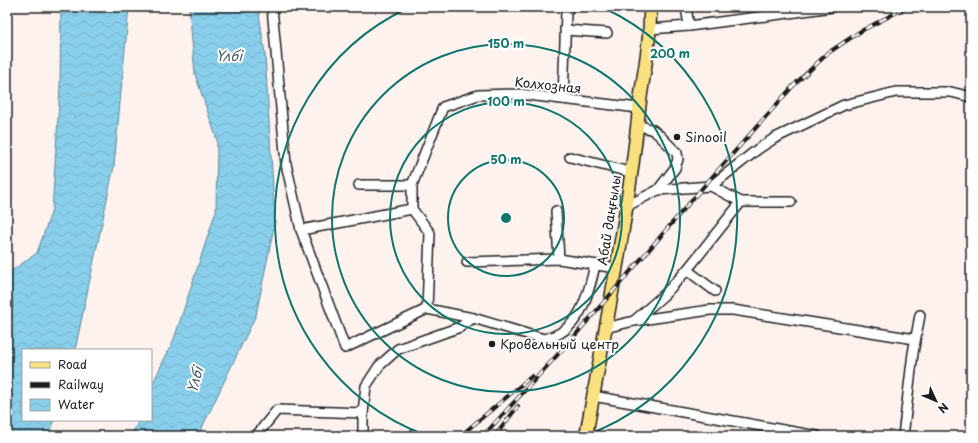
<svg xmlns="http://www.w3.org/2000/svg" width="978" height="443" viewBox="0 0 978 443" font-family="'Playpen Sans',sans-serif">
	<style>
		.water { fill: url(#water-waves); stroke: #5d8798 }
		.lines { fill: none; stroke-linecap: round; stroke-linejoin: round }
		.minor-casing { stroke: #1c1c1c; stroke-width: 12 }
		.major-casing { stroke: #1c1c1c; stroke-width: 15 }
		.minor { stroke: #fff; stroke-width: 9 }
		.major { stroke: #fae180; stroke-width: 12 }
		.rail-casing { stroke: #1c1c1c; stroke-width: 4 }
		.rail { stroke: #fff; stroke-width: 2.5; stroke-dasharray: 8; stroke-linecap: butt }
		.ring { fill: none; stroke: #0f766e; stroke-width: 2 }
		.poi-dot { fill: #1c1c1c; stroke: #fff; stroke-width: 1.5 }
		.labels { text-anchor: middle; stroke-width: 4; stroke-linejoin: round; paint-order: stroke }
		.street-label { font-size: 13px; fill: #1c1c1c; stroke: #fff }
		.poi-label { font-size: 13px; fill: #1c1c1c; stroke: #fff; text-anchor: start }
		.water-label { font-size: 14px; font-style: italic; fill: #425b64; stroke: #fff }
		.centre { fill: #0f766e; stroke: #fff; stroke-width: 2 }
		.ring-label { font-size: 12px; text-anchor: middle; font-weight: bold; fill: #0f766e; stroke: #fff; stroke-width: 4; stroke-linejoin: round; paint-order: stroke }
	</style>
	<defs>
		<pattern id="water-waves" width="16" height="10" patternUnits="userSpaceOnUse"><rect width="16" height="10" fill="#89cfeb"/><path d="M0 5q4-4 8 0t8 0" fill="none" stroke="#76b1c9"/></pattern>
	</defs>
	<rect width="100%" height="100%" fill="#fdf2ee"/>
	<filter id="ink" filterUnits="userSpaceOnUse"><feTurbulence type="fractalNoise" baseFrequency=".025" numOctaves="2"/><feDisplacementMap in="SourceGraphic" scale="8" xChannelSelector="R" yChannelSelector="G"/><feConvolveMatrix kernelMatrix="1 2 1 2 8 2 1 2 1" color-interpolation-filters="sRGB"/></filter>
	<g filter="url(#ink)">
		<!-- water -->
		<g class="water">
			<polygon points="61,7 129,7 114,166 75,350 23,350 23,420 54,420 49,436 7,436 7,274 37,253 52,210 60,87"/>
			<polygon points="189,7 258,7 265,54 275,222 256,315 198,436 131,436 139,420 151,420 151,387 174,339 216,211 217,140 195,74"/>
		</g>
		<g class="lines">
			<defs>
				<g id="minor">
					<path d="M272,7l14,157 15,66 44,118 82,-39 46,9 71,21c36,-7 44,-43 51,-74"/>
					<polyline points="796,12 832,7"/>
					<polyline points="689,26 796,12 796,7"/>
					<polyline points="650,29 689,26 686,7"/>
					<polyline points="565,30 607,33"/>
					<polyline points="563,99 566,12 569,7"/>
					<polyline points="570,157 630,172"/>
					<polyline points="359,185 412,185"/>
					<polyline points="711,186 758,149 775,138 844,105 896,92 951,92 971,97"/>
					<polyline points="658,190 711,186 741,202"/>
					<polyline points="625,207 658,190 675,168 678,159 677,153 659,135 653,130 638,125"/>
					<polyline points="556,211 559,259"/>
					<polyline points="301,230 412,209"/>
					<polyline points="467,262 559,259 616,268"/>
					<polyline points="687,270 715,291"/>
					<polyline points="427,309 430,233 412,209 412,185 443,107 478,95 519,94 639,108"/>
					<polyline points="634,321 710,310 733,310 915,339"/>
					<polyline points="605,328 634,321 665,294 687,270 741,202 791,202"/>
					<polyline points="593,396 817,436"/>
					<polyline points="363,413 363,436"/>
					<polyline points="256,436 277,410 363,413 366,386 379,366 398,349 460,327 473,318"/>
					<polyline points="903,436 913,353 920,315"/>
				</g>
				<path id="major" d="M586,436c19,-108 42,-217 53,-327 4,-34 12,-67 11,-102"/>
			</defs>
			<!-- minor casing -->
			<use href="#minor" class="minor-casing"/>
			<!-- major casing -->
			<use href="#major" class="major-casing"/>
			<!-- minor -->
			<use href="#minor" class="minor"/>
			<!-- major -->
			<use href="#major" class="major"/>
			<defs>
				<g id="rail">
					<polyline points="460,436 532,376"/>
					<polyline points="483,436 572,339 704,186 793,86 828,53 861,31 907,7"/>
					<polyline points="495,436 518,406"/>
				</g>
			</defs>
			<!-- rail casing -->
			<use href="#rail" class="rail-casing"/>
			<!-- rail -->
			<use href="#rail" class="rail"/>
		</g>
	</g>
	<!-- distance rings -->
	<g class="ring">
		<circle cx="506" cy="218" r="58"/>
		<circle cx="506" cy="218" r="116"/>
		<circle cx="506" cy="218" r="174"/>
		<path d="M425 435A232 232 0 0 1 408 8M604 8A232 232 0 0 1 587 435"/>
	</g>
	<!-- markers -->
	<g class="poi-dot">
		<circle cx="677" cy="137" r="4"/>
		<circle cx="492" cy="344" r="4"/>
	</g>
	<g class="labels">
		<!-- street labels -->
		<g class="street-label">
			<text transform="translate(548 85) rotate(6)" y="5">Колхозная</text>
			<text transform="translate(609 220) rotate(-81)" y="5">Абай даңғылы</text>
		</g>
		<!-- poi labels -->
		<g class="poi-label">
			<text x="685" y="142">Sinooil</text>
			<text x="500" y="349">Кровельный центр</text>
		</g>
		<!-- water labels -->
		<g class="water-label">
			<text x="229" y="61">Үлбі</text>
			<text transform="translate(195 380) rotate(-75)" y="5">Үлбі</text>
		</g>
	</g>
	<circle cx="506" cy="218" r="6" class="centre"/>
	<g class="ring-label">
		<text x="506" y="48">150 m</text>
		<text x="670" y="58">200 m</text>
		<text x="506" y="106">100 m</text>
		<text x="506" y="164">50 m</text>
	</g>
	<!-- margin -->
	<rect width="978" height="443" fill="none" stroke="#fff" stroke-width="24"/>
	<rect x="12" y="12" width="954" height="419" fill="none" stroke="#1c1c1c" stroke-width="1.5" filter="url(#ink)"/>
	<!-- legend -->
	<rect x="22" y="349" width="130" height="72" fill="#ffffff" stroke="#a4a4a4"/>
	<rect x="30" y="362" width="20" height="6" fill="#fae180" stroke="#a4a4a4"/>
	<text x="58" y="369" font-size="12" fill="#1c1c1c">Road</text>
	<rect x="30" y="382" width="20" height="6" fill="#1c1c1c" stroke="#a4a4a4"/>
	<text x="58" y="389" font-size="12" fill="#1c1c1c">Railway</text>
	<rect x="30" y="399" width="20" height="12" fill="url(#water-waves)" stroke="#a4a4a4"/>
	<text x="58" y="409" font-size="12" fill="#1c1c1c">Water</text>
	<!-- north arrow -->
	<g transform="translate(936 401) rotate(134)" stroke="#ffffff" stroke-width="3" paint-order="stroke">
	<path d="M0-3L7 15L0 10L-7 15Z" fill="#1c1c1c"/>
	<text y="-6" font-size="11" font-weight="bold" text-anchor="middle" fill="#1c1c1c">N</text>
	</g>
</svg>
